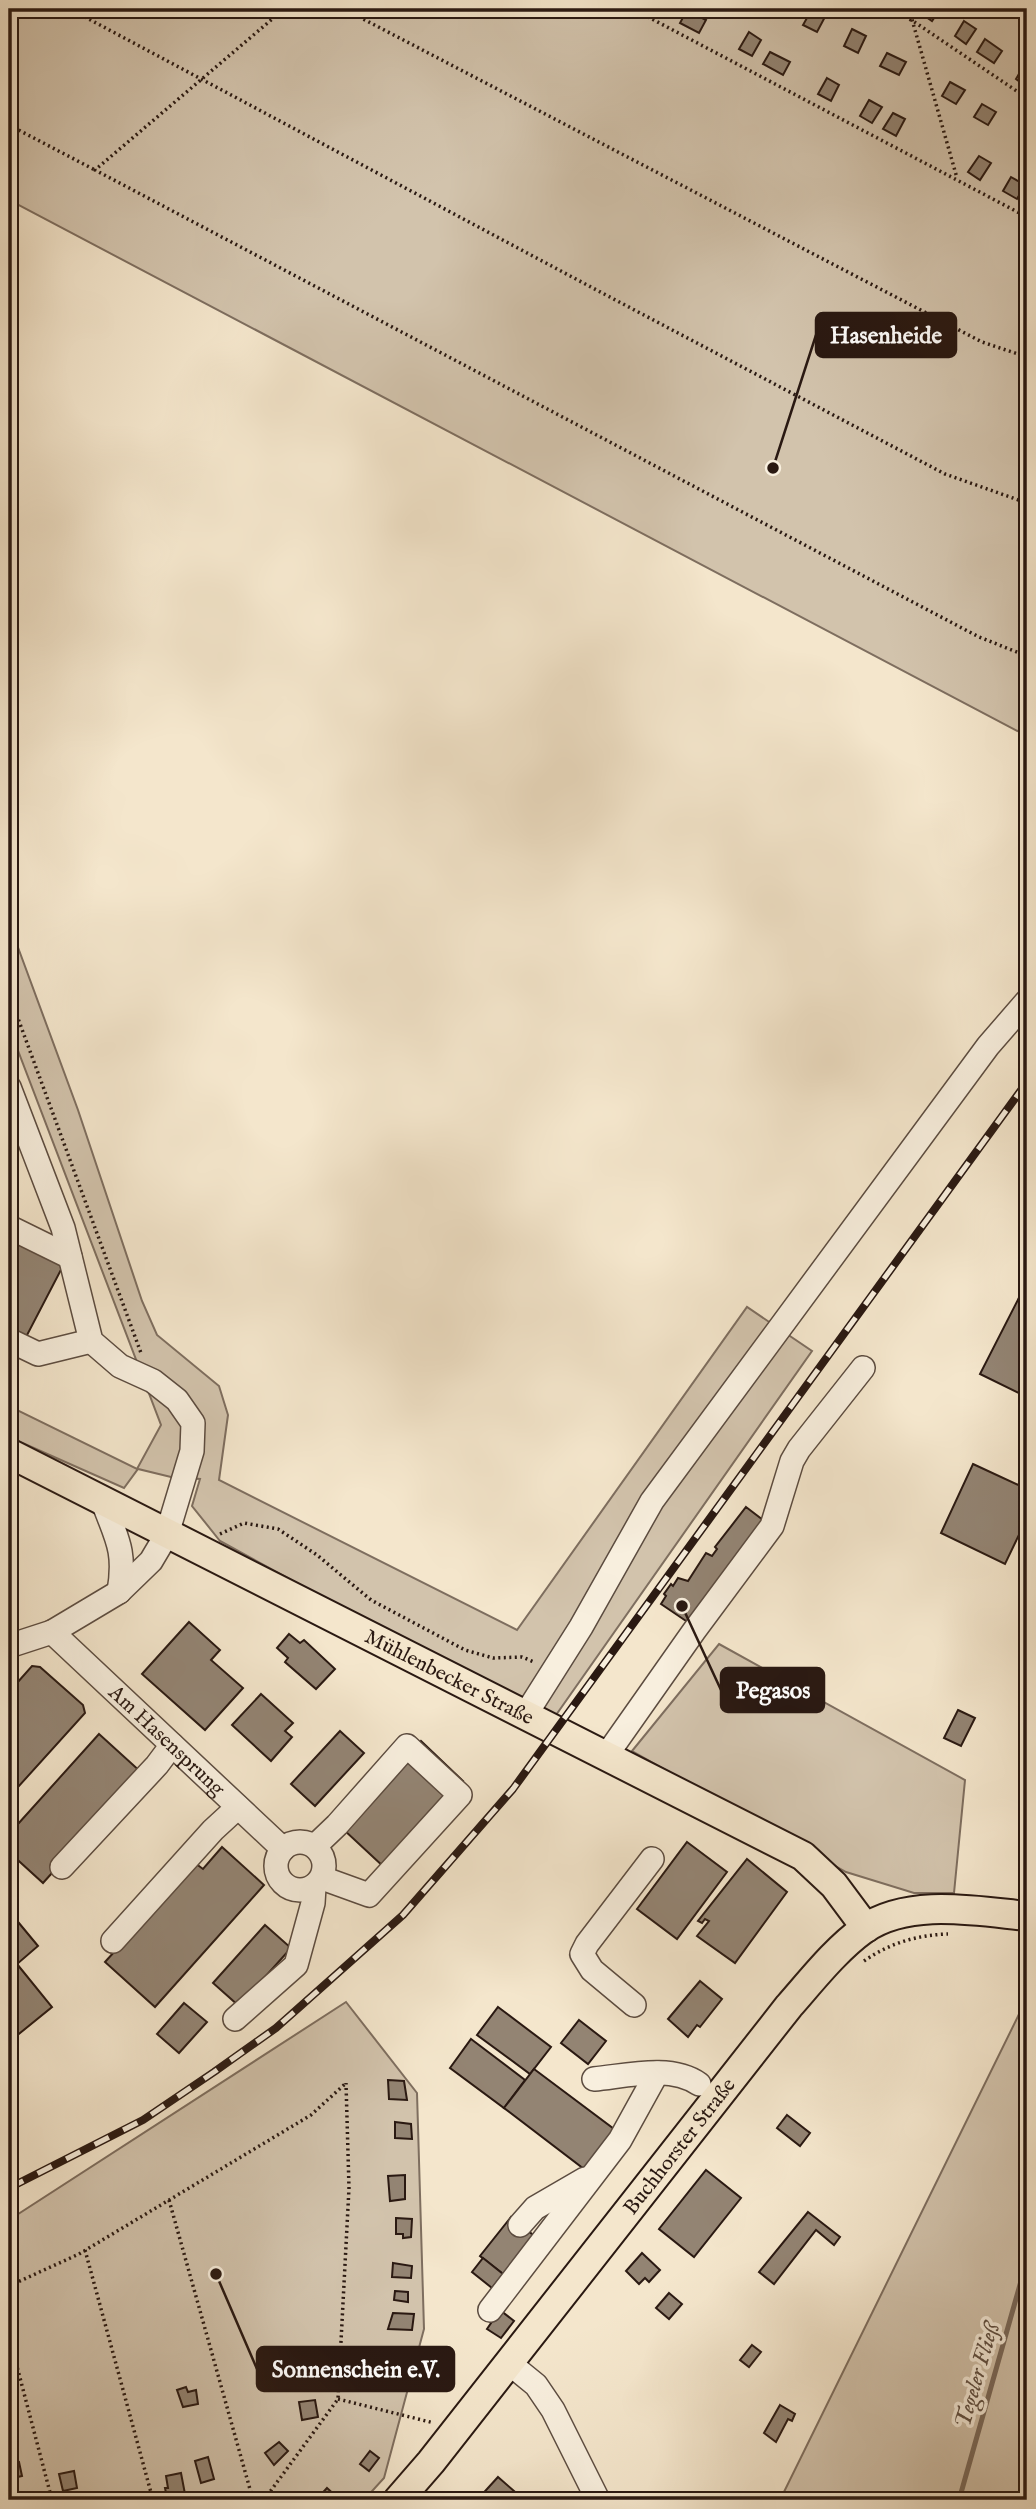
<svg xmlns="http://www.w3.org/2000/svg" width="1036" height="2509" viewBox="0 0 1036 2509" font-family="'IM FELL English',serif">
	<style>
		.green { fill: #d2c3ac; stroke: #7e6e5f; stroke-width: 2 }
		.lines { fill: none; stroke-linecap: round; stroke-linejoin: round }
		.stream { stroke: #7a6a5c; stroke-width: 5 }
		.building { fill: #938473; stroke: #2a1912; stroke-width: 2 }
		.minor-casing { stroke: #5c4c40; stroke-width: 26 }
		.major-casing { stroke: #2a1912; stroke-width: 32 }
		.path { stroke: #2a1912; stroke-width: 3.5; stroke-dasharray: 2 3.5; stroke-linecap: butt }
		.minor { stroke: #f8efde; stroke-width: 23 }
		.major { stroke: #f4e6cc; stroke-width: 28 }
		.rail-casing { stroke: #2a1912; stroke-width: 8 }
		.rail { stroke: #f8efde; stroke-width: 5; stroke-dasharray: 16; stroke-linecap: butt }
		.labels { text-anchor: middle; stroke-width: 7; stroke-linejoin: round; paint-order: stroke }
		.street-label { font-size: 21px; fill: #2a1912; stroke: #f8efde }
		.water-label { font-size: 23px; font-style: italic; fill: #5f4f43; stroke: #f8efde }
		.leader { fill: none; stroke: #2a1912; stroke-width: 2.5 }
		.callout-dot { fill: #2a1912; stroke: #f8efde; stroke-width: 2.5 }
		.callout { fill: #2a1912; stroke: #2a1912; stroke-width: 2.5 }
		.callout-label { font-size: 23px; text-anchor: middle; font-weight: bold; fill: #fff }
	</style>
	<rect width="100%" height="100%" fill="#f4e6cc"/>
	<filter id="stains"><feTurbulence type="fractalNoise" baseFrequency=".00286" numOctaves="4"/><feColorMatrix values="0 0 0 0 .2 0 0 0 0 .09 0 0 0 0 .02 0 0 0 .5 -.17"/></filter>
	<radialGradient id="worn" r=".72"><stop offset=".6" stop-color="#630" stop-opacity="0"/><stop offset="1" stop-color="#630" stop-opacity=".3"/></radialGradient>
	<!-- green -->
	<g class="green">
		<polygon points="9,9 1023,9 1027,12 1027,736 9,200"/>
		<polygon points="9,923 78,1110 142,1301 157,1335 219,1386 228,1415 219,1480 517,1630 747,1307 812,1351 556,1715 506,1693 390,1634 220,1541 192,1506 200,1479 171,1477 138,1469 124,1488 9,1437 9,1406 137,1469 161,1425 9,1027"/>
		<polygon points="719,1644 965,1780 954,1893 914,1893 846,1872 632,1751"/>
		<polygon points="1027,1998 1027,2500 780,2500"/>
		<polygon points="346,2002 417,2093 424,2329 384,2478 364,2500 9,2500 9,2220"/>
	</g>
	<g class="lines">
		<!-- stream -->
		<polyline class="stream" points="959,2500 1027,2260"/>
	</g>
	<!-- building -->
	<g class="building">
		<polygon points="812,9 826,15 817,32 803,25"/>
		<polygon points="921,9 940,9 932,21 919,12"/>
		<polygon points="687,10 706,20 699,33 680,23"/>
		<polygon points="964,21 976,29 966,44 955,36"/>
		<polygon points="852,29 866,36 858,53 844,46"/>
		<polygon points="749,32 761,40 752,56 739,49"/>
		<polygon points="985,39 1002,51 994,63 977,52"/>
		<polygon points="770,52 790,62 783,75 763,64"/>
		<polygon points="887,53 906,62 899,75 880,66"/>
		<polygon points="1026,62 1027,63 1027,87 1016,79"/>
		<polygon points="827,78 839,85 831,101 818,94"/>
		<polygon points="950,82 965,90 956,104 942,96"/>
		<polygon points="869,100 882,107 872,123 860,116"/>
		<polygon points="982,104 996,112 988,125 974,117"/>
		<polygon points="893,113 905,119 896,136 883,129"/>
		<polygon points="979,156 991,163 980,180 968,172"/>
		<polygon points="1011,177 1025,185 1017,199 1003,191"/>
		<polygon points="9,1233 65,1262 25,1339 9,1331"/>
		<polygon points="1027,1282 1027,1397 980,1374"/>
		<polygon points="973,1464 1027,1489 1027,1518 1005,1564 941,1533"/>
		<polygon points="746,1507 767,1523 689,1623 661,1604 666,1596 664,1594 671,1584 673,1586 678,1578 688,1581 706,1553 712,1556 717,1549 715,1547"/>
		<polygon points="189,1622 220,1650 211,1660 243,1688 205,1730 142,1674"/>
		<polygon points="289,1634 300,1643 304,1640 335,1669 316,1689 285,1662 288,1658 277,1648"/>
		<polygon points="32,1666 40,1667 83,1705 85,1713 9,1797 9,1692"/>
		<polygon points="261,1694 293,1723 285,1731 292,1737 271,1761 232,1725"/>
		<polygon points="958,1710 975,1718 961,1746 944,1738"/>
		<polygon points="340,1731 364,1753 315,1806 291,1784"/>
		<polygon points="99,1734 142,1773 43,1883 9,1852 9,1834"/>
		<polygon points="421,1741 463,1781 385,1868 344,1830"/>
		<polygon points="687,1842 727,1872 677,1939 637,1909"/>
		<polygon points="222,1847 264,1885 155,2007 105,1962 195,1863 203,1869"/>
		<polygon points="747,1859 787,1892 735,1963 697,1936 709,1921 705,1919 702,1923 698,1921"/>
		<polygon points="9,1911 38,1946 17,1964 52,2007 9,2042"/>
		<polygon points="265,1925 291,1948 239,2006 213,1983"/>
		<polygon points="700,1981 722,1999 700,2027 697,2025 688,2037 668,2019"/>
		<polygon points="184,2003 207,2022 179,2053 157,2034"/>
		<polygon points="498,2007 551,2047 530,2074 477,2035"/>
		<polygon points="579,2020 606,2041 588,2064 561,2043"/>
		<polygon points="471,2039 525,2080 504,2108 450,2068"/>
		<polygon points="534,2069 618,2132 588,2172 504,2108"/>
		<polygon points="388,2080 404,2081 407,2100 389,2099"/>
		<polygon points="787,2115 810,2133 800,2146 777,2128"/>
		<polygon points="395,2122 411,2124 412,2139 395,2138"/>
		<polygon points="706,2170 741,2198 694,2257 659,2229"/>
		<polygon points="405,2175 405,2199 390,2201 388,2176"/>
		<polygon points="808,2212 840,2237 834,2245 816,2230 774,2284 759,2272"/>
		<polygon points="511,2217 538,2239 507,2277 480,2256"/>
		<polygon points="396,2218 412,2219 411,2237 403,2238 403,2234 396,2234"/>
		<polygon points="642,2253 660,2270 649,2282 645,2278 639,2284 626,2271"/>
		<polygon points="483,2258 503,2274 492,2288 472,2272"/>
		<polygon points="393,2263 412,2266 411,2278 392,2277"/>
		<polygon points="395,2291 408,2292 408,2302 394,2300"/>
		<polygon points="669,2293 682,2304 669,2319 656,2308"/>
		<polygon points="500,2310 514,2321 501,2338 487,2329"/>
		<polygon points="393,2313 414,2314 412,2330 388,2329"/>
		<polygon points="752,2345 761,2352 749,2367 740,2360"/>
		<polygon points="186,2387 188,2392 196,2390 198,2404 183,2407 177,2390"/>
		<polygon points="315,2400 318,2417 302,2420 299,2402"/>
		<polygon points="780,2405 795,2414 792,2421 788,2419 776,2442 764,2433"/>
		<polygon points="279,2442 288,2451 274,2465 265,2453"/>
		<polygon points="370,2451 379,2458 369,2471 360,2464"/>
		<polygon points="208,2457 214,2479 201,2483 195,2461"/>
		<polygon points="19,2462 22,2476 9,2479 9,2465"/>
		<polygon points="74,2471 77,2488 63,2491 59,2474"/>
		<polygon points="181,2473 185,2494 167,2498 165,2488 168,2488 166,2476"/>
		<polygon points="498,2477 522,2498 519,2500 477,2500"/>
		<polygon points="327,2488 338,2498 316,2500"/>
	</g>
	<g class="lines">
		<defs>
			<g id="minor">
				<polyline points="9,1087 63,1228 91,1341 120,1366 153,1381 177,1400 193,1423 192,1451 167,1534 151,1561 119,1592 52,1632 9,1646"/>
				<polyline points="9,1227 70,1257"/>
				<polyline points="9,1340 38,1354 91,1341"/>
				<path d="M103,1502c14,37 23,49 16,90"/>
				<path id="s1" d="M52,1632l231,217"/>
				<polyline points="526,1714 581,1627 652,1501 988,1046 1027,1001"/>
				<polyline points="606,1756 694,1631 772,1526 792,1461 799,1449 863,1368"/>
				<circle cx="300" cy="1866" r="24"/>
				<polyline points="315,1846 337,1825 407,1746 460,1795 369,1895 322,1878"/>
				<polyline points="62,1867 157,1765 172,1745"/>
				<polyline points="113,1941 213,1830 238,1807"/>
				<polyline points="634,2005 592,1970 582,1954 587,1944 652,1859"/>
				<polyline points="235,2019 296,1965 313,1903 314,1887"/>
				<path d="M594,2079c32,-3 77,-15 105,5"/>
				<polyline points="520,2225 535,2208 585,2179"/>
				<polyline points="490,2310 620,2140 657,2073"/>
				<polyline points="509,2363 536,2385 553,2410 598,2500"/>
			</g>
			<g id="major">
				<path id="s2" d="M9,1453l794,403 31,29 32,43"/>
				<path id="s3" d="M398,2500l33,-38 358,-456c23,-26 46,-56 75,-77 45,-31 112,-18 163,-13"/>
			</g>
		</defs>
		<!-- minor casing -->
		<use href="#minor" class="minor-casing"/>
		<!-- major casing -->
		<use href="#major" class="major-casing"/>
		<!-- path -->
		<g class="path">
			<polyline points="70,9 589,286 945,474 1027,503"/>
			<polyline points="284,9 95,170 979,637 1027,656"/>
			<polyline points="344,9 982,342 1027,357"/>
			<polyline points="633,9 1027,217"/>
			<polyline points="890,9 913,21 1027,98"/>
			<polyline points="909,9 957,178"/>
			<polyline points="9,125 95,170"/>
			<polyline points="9,994 141,1353"/>
			<polyline points="220,1534 244,1523 278,1529 317,1555 371,1600 465,1650 493,1658 522,1657 534,1662"/>
			<path d="M864,1961c26,-18 53,-26 84,-27"/>
			<polyline points="169,2200 253,2500"/>
			<polyline points="85,2250 153,2500"/>
			<polyline points="9,2286 79,2254 311,2115 345,2084"/>
			<polyline points="9,2336 52,2500"/>
			<polyline points="338,2399 434,2423"/>
			<polyline points="264,2500 338,2399 349,2188 346,2083"/>
		</g>
		<!-- minor -->
		<use href="#minor" class="minor"/>
		<!-- major -->
		<use href="#major" class="major"/>
		<defs>
			<polyline id="rail" points="9,2188 143,2120 214,2072 276,2028 403,1915 513,1789 1027,1082"/>
		</defs>
		<!-- rail casing -->
		<use href="#rail" class="rail-casing"/>
		<!-- rail -->
		<use href="#rail" class="rail"/>
	</g>
	<g class="labels">
		<!-- street labels -->
		<g class="street-label">
			<text dy="7" stroke="none"><textPath href="#s2" startOffset="494">Mühlenbecker Straße</textPath></text>
			<text dy="7" stroke="none"><textPath href="#s1" startOffset="158">Am Hasensprung</textPath></text>
			<text dy="7" stroke="none"><textPath href="#s3" startOffset="452">Buchhorster Straße</textPath></text>
		</g>
		<!-- water labels -->
		<g class="water-label">
			<text transform="translate(976 2375) rotate(-74)" y="8">Tegeler Fließ</text>
		</g>
	</g>
	<!-- callouts -->
	<path class="leader" d="M773 468L816 335M682 1606L721 1690M216 2274L257 2369"/>
	<g class="callout-dot">
		<circle cx="773" cy="468" r="7"/>
		<circle cx="682" cy="1606" r="7"/>
		<circle cx="216" cy="2274" r="7"/>
	</g>
	<g class="callout">
		<rect x="816" y="313" width="140" height="44" rx="7"/>
		<rect x="721" y="1668" width="103" height="44" rx="7"/>
		<rect x="257" y="2347" width="197" height="44" rx="7"/>
	</g>
	<g class="callout-label">
		<text x="886" y="343">Hasenheide</text>
		<text x="773" y="1698">Pegasos</text>
		<text x="356" y="2377">Sonnenschein e.V.</text>
	</g>
	<!-- margin -->
	<rect width="1036" height="2509" fill="none" stroke="#f4e6cc" stroke-width="35"/>
	<rect x="10" y="10" width="1015" height="2488" fill="none" stroke="#2a1912" stroke-width="3.5"/>
	<rect x="18" y="18" width="1001" height="2474" fill="none" stroke="#2a1912" stroke-width="2"/>
	<rect width="100%" height="100%" filter="url(#stains)"/>
	<rect width="100%" height="100%" fill="url(#worn)"/>
</svg>
